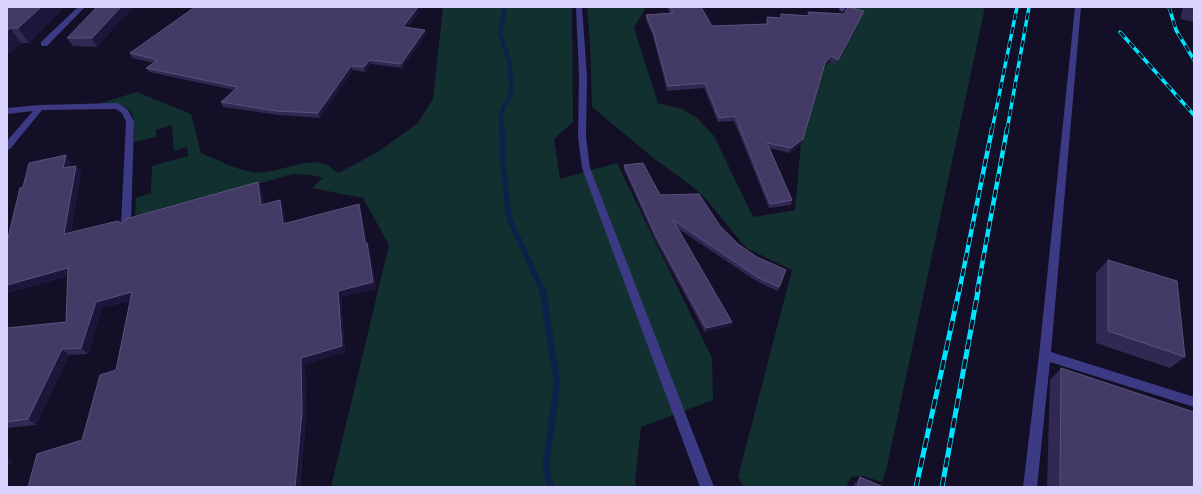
<svg xmlns="http://www.w3.org/2000/svg" width="1201" height="494" viewBox="0 0 1201 494" font-family="Arial,sans-serif">
	<style>
		.green { fill: #12302f }
		.lines { fill: none; stroke-linecap: round; stroke-linejoin: round }
		.stream-far2 { stroke: #0c2248; stroke-width: 4.5 }
		.stream-far1 { stroke: #0c2248; stroke-width: 5.5 }
		.stream { stroke: #0c2248; stroke-width: 7 }
		.service { fill: #3d3a85; fill-rule: evenodd }
		.minor { fill: #3d3a85; fill-rule: evenodd }
		.rail-far2-casing { stroke: #00e5ff; stroke-width: 3.5 }
		.rail-far1-casing { stroke: #00e5ff; stroke-width: 4.5 }
		.rail-casing { stroke: #00e5ff; stroke-width: 5 }
		.rail-far2 { stroke: #130f26; stroke-width: 2.5; stroke-dasharray: 7; stroke-linecap: butt }
		.rail-far1 { stroke: #130f26; stroke-width: 3; stroke-dasharray: 8; stroke-linecap: butt }
		.rail { stroke: #130f26; stroke-width: 3.5; stroke-dasharray: 10; stroke-linecap: butt }
		.wall { fill: #312854 }
		.shaded-wall { fill: #1d163a }
		.building { fill: #433a66; stroke: #5a527e }
	</style>
	<rect width="100%" height="100%" fill="#130f26"/>
	<!-- green -->
	<g class="green">
		<path d="M443,7h129l1,115 -19,17 6,40 57,-16 95,195 1,42 -72,27 -6,54 1,6h-305l58,-242 -26,-47 -51,-10 11,-10 -12,-3 -17,-1 -159,44 1,-20 15,-5 1,-27 36,-10 -1,-9 -13,4 -2,-26 -16,5v7l-22,5c1,-39 -3,-37 -40,-37l43,-13 54,22 10,39c15,6 35,17 52,19 24,3 46,-13 69,-9 5,1 12,7 16,10l40,-21 40,-29 15,-24z"/>
		<polygon points="587,7 646,7 634,28 658,103 682,109 697,118 714,136 753,217 795,210 801,144 823,67 844,51 846,12 848,7 985,7 886,471 882,482 863,476 851,477 846,487 744,487 738,477 792,270 746,248 707,200 693,187 652,157 592,107 590,41"/>
	</g>
	<g class="lines">
		<!-- stream-far2 -->
		<polyline class="stream-far2" points="502,130 501,114 512,91 509,60 500,33 505,7"/>
		<!-- stream-far1 -->
		<polyline class="stream-far1" points="502,129 503,163 509,218 543,292"/>
		<!-- stream -->
		<polyline class="stream" points="543,291 557,383 546,466 550,487"/>
		<!-- service -->
		<g class="service">
			<polygon points="576,7 582,7 587,76 586,137 590,168 714,487 700,487 582,168 578,137 579,76"/>
			<polygon points="840,7 846,7 844,11 842,12 839,10"/>
			<polygon points="1075,7 1081,7 1051,352 1194,397 1194,407 1050,362 1037,487 1023,487 1039,355"/>
			<polygon points="118,103 128,110 134,122 131,224 126,228 121,224 126,122 122,113 116,109 42,110 10,149 7,150 7,141 33,111 7,114 7,108 40,105"/>
		</g>
		<!-- minor -->
		<polygon class="minor" points="78,7 85,7 47,46 41,46 41,42"/>
		<defs>
			<g id="rail-far2">
				<polyline points="1169,7 1176,30 1194,60"/>
				<polyline points="1120,32 1194,115"/>
				<polyline points="992,130 1017,7"/>
				<polyline points="1007,130 1029,7"/>
			</g>
			<g id="rail-far1">
				<polyline points="959,292 992,129"/>
				<polyline points="977,292 1007,129"/>
			</g>
			<g id="rail">
				<polyline points="916,487 959,291"/>
				<polyline points="942,487 978,291"/>
			</g>
		</defs>
		<!-- rail-far2 casing -->
		<use href="#rail-far2" class="rail-far2-casing"/>
		<!-- rail-far1 casing -->
		<use href="#rail-far1" class="rail-far1-casing"/>
		<!-- rail casing -->
		<use href="#rail" class="rail-casing"/>
		<!-- rail-far2 -->
		<use href="#rail-far2" class="rail-far2"/>
		<!-- rail-far1 -->
		<use href="#rail-far1" class="rail-far1"/>
		<!-- rail -->
		<use href="#rail" class="rail"/>
	</g>
	<!-- wall -->
	<g class="wall">
		<polygon points="7,7 65,7 29,43 21,43 7,55"/>
		<polygon points="97,7 97,47 73,46 67,38"/>
		<polygon points="423,7 407,28 426,34 402,68 371,64 365,72 353,70 320,118 278,115 223,107 221,102 234,90 149,72 146,68 154,63 132,58 130,53"/>
		<polygon points="667,7 701,7 712,26 766,24 766,22 767,17 780,18 781,14 807,16 808,12 844,14 864,11 862,16 836,64 830,61 823,67 801,144 790,153 769,148 792,200 791,205 769,208 734,121 718,122 704,88 667,91 653,36 646,20 646,15 670,13"/>
		<polygon points="1183,7 1194,7 1194,22 1180,19"/>
		<polygon points="71,162 70,167 81,172 71,232 121,223 258,182 262,189 264,205 280,200 283,207 286,224 361,211 367,243 370,249 376,289 341,297 345,352 305,364 306,418 300,487 28,487 82,440 116,370 130,301 102,308 88,354 69,355 36,425 7,428 7,328 66,322 68,276 7,293 23,187"/>
		<polygon points="624,165 660,195 720,226 738,244 757,257 786,270 778,291 758,282 677,228 732,322 731,326 705,332 656,241 624,170"/>
		<polygon points="1108,260 1185,357 1170,368 1096,343 1096,273"/>
		<polygon points="1061,368 1194,487 1047,487 1050,380"/>
		<polygon points="860,477 880,487 853,487 854,484"/>
	</g>
	<!-- shaded-wall -->
	<g class="shaded-wall">
		<polygon points="41,7 65,7 29,43 18,28"/>
		<polygon points="121,7 134,7 97,47 92,38"/>
		<polygon points="418,7 423,7 404,32 403,27"/>
		<polygon points="864,11 862,16 836,64 838,60"/>
		<polygon points="10,28 21,43 7,55 7,31"/>
		<polygon points="425,30 426,34 402,68 401,64"/>
		<polygon points="831,56 830,61 823,67 825,63"/>
		<polygon points="370,60 371,64 365,72 364,67"/>
		<polygon points="351,66 353,70 320,118 318,113"/>
		<polygon points="803,139 801,144 790,153 791,148"/>
		<polygon points="66,155 71,162 69,175 63,168"/>
		<polygon points="76,166 81,172 70,241 64,234"/>
		<polygon points="258,182 262,189 265,212 261,205"/>
		<polygon points="280,200 283,207 287,231 283,224"/>
		<polygon points="359,204 361,211 368,250 365,243"/>
		<polygon points="367,243 370,249 376,289 341,297 345,352 305,364 306,418 300,487 295,487 301,358 338,291"/>
		<polygon points="68,268 74,274 7,293 7,285"/>
		<polygon points="132,292 138,299 102,308 88,354 81,348 96,302"/>
		<polygon points="732,322 731,326 705,332 706,328"/>
		<polygon points="62,349 69,355 36,425 28,419"/>
		<polygon points="7,457 13,461 7,467"/>
	</g>
	<!-- building -->
	<g class="building">
		<polygon points="7,7 41,7 18,28 10,28 7,31"/>
		<polygon points="97,7 121,7 92,38 67,38"/>
		<polygon points="195,7 418,7 403,27 425,30 401,64 370,60 364,67 351,66 318,113 276,111 221,102 238,87 146,68 158,60 130,53"/>
		<polygon points="670,7 701,7 712,26 768,24 767,17 781,18 781,14 810,16 808,12 844,14 848,7 864,11 838,60 831,56 825,63 803,139 791,148 767,143 792,200 770,204 735,116 719,118 705,83 668,86 653,31 646,15 673,13"/>
		<polygon points="66,155 63,168 76,166 64,234 118,221 121,223 126,219 258,182 261,205 280,200 283,224 359,204 365,243 367,243 373,282 338,291 342,346 301,358 302,412 295,487 28,487 37,454 82,440 100,375 116,370 132,292 96,302 81,348 62,349 28,419 7,422 7,328 66,322 68,268 7,285 7,242 20,188 23,187 29,163"/>
		<polygon points="643,163 660,195 699,194 720,226 738,244 757,257 786,270 779,287 759,278 673,220 732,322 706,328 656,236 624,165"/>
		<polygon points="1108,260 1177,281 1185,357 1108,331"/>
		<polygon points="1061,368 1194,412 1194,487 1060,487"/>
		<polygon points="860,477 881,486 880,487 857,487"/>
	</g>
	<!-- border -->
	<rect width="1201" height="494" fill="none" stroke="#d9d4ff" stroke-width="16"/>
</svg>
